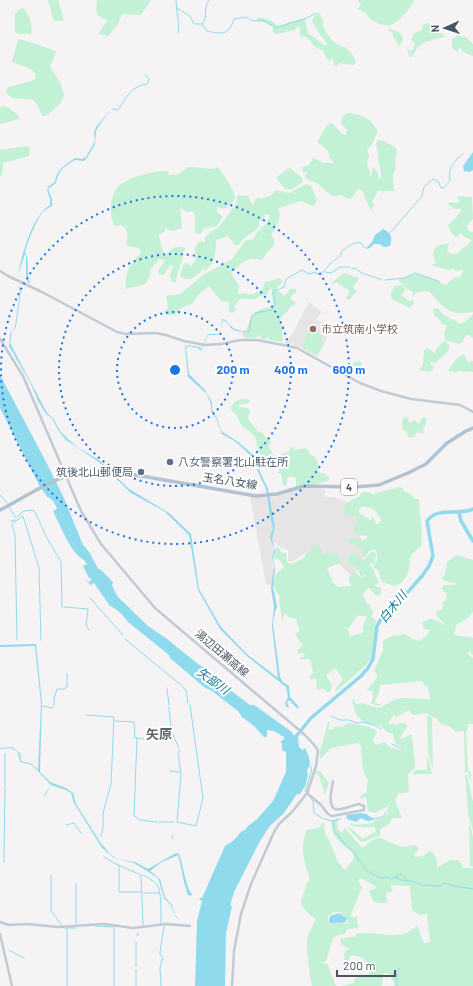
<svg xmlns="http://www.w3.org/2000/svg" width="473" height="986" viewBox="0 0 473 986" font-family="Barlow,'Noto Sans JP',sans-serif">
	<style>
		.education { fill: #e6e4e5 }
		.green { fill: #c3f1d5; fill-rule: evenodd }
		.water { fill: #90daee }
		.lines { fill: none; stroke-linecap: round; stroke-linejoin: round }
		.stream { stroke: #90daee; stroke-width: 1 }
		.river { stroke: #90daee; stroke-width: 3.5 }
		.secondary { stroke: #c1cbd6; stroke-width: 2.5 }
		.primary { stroke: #b3c2d1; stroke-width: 3.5 }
		.ring { fill: none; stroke: #1a73e8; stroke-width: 2; stroke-dasharray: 2 4 }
		.education-dot { fill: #8d6e63; stroke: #fff; stroke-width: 1.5 }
		.service-dot { fill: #5c6f8a; stroke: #fff; stroke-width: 1.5 }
		.labels { text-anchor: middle; stroke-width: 4; stroke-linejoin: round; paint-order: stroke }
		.shield { fill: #fff; stroke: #808990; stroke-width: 1 }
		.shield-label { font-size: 10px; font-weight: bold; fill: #4a5661 }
		.education-label { font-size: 11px; fill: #785e54; stroke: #fff; text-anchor: start }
		.service-label { font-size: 11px; fill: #4e5e75; stroke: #fff; text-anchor: start }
		.street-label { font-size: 11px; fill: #4a5661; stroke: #fff }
		.water-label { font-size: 12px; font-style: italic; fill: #0c7c9b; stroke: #fff }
		.quarter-label { font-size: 13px; font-weight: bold; fill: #5f6368; stroke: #fff }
		.centre { fill: #1a73e8; stroke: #fff; stroke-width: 2 }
		.ring-label { font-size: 12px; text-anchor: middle; font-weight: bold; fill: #1a73e8; stroke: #fff; stroke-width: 4; stroke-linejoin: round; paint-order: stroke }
	</style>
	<rect width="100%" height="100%" fill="#f5f3f3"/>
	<!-- education -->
	<g class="education">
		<polygon points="309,302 322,312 316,319 332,328 317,357 297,346 285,343 294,331"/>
		<polygon points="318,487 325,490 325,497 335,497 347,502 355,511 359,518 358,527 361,539 368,553 363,557 357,569 356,580 339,564 329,565 317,550 308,551 293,561 288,561 288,550 280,547 276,543 273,544 272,558 273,570 272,583 271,585 266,584 250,497 275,497 303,488"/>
	</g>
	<!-- green -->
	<g class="green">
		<polygon points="48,0 58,0 63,16 63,21 55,21 53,19"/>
		<path d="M97,0h54l-10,15 -19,-1 -4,10 -10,12 -10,-2 9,-13 -1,-1c-12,-6 -10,-7 -9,-20z"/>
		<path d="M358,0h56c-2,7 -16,23 -24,25 -9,2 -21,-5 -24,-12l-9,-4 4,-4z"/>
		<path d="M23,8c6,5 9,17 9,24l-2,2h-12l-3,-2v-18l4,-5z"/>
		<path d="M319,12l5,11 -2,1c3,8 13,23 23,23 5,5 10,9 11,16l-2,2 -15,-2 -2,3h-2l-3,-8 -3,4 -6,-11 -9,-5 -7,-9 -7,-1v-8l-3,-1 -2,3 -19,4 -3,-2v-5l-9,-5 -8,-1 2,-3c9,0 13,2 20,8l19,-6 8,-1 3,14 16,12h4l-9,-12 -7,-12 4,-7z"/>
		<path d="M428,23l18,14c-8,1 -22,4 -28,10 -3,3 -2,7 -7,10l-2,-1 -2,-7 3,2 3,-2 2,-6 -4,-3 3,-6 7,-4 3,-6z"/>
		<polygon points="390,29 401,33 403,40 399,46 393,36 393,33 387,30"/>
		<polygon points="461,33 473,44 473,56 463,52 461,48 459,48 458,52 452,48 452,39"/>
		<path d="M20,39l31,10 5,3 -6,15 10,15 4,13 -3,8 -15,13h-3c-3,-4 -4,-10 -8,-14 -6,-7 -23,2 -29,-10l2,-5 24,-6 4,-3c-1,-12 -16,-11 -24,-17l6,-21z"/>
		<polygon points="3,106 9,108 19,116 19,119 0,124 0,107"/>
		<path d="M347,113c15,1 23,5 31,18l-7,15 -4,3 2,7 -2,6 4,16 2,-11 4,4 2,8 2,-2v-7c-3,-4 -3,-20 -5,-27l3,-3 5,1 12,7 1,6 -2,5 1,8 -3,7 1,17h-16l-6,11 2,3 -3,6 -9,-21 -4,-1 -5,8 -4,2 -8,-4 -8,1 -6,-4 -10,-9 -9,-3 -4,-4 4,-4 -5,1 -1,-6 7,-2 4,-7 10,5h11l-5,-6c2,-7 -7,-11 -12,-15l11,-18 4,-1 10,11 4,1 1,-5 -6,-7 1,-6z"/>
		<polygon points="28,146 30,150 29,156 3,163 2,175 0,177 0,150"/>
		<path d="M189,167l22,2 7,-2c4,6 20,26 16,33 -1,2 -3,3 -4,4 -5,6 -7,5 -13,3v5l6,5 -7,10 -12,1 -3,6 -6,-1v-18l-2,-3h-7l-6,-6 2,22c-7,3 -11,4 -17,0v3l-6,4 3,15 4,5c6,-7 11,-11 20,-7l-3,4c2,7 -7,20 -7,30h-4l-2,-7 3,-9 -2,-1 -8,10 -5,-1v-3l7,-11 -6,-1 -8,9 -2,10 -3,5 -4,2 -16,4c-1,-4 0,-14 2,-19 3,-7 10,-12 13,-19l-2,-3 -11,-2 -2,-2c2,-8 3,-15 -5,-19l-3,1 -4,-1c-6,-13 -4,-32 7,-41 11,-8 35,-14 48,-13l-1,4h8z"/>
		<polygon points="290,168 302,178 303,182 292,189 286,190 276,178 287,169"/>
		<path d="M306,184l5,2 6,14 -1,3 -3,3 -12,-5c-7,2 -17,5 -23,8 5,9 -2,18 -7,26 10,11 -6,15 -8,25 -3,0 -4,-1 -7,-1 -11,-2 -18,8 -25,14l8,13 -1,8 9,-1v2c5,-1 14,-3 16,-7 1,-2 1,-4 2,-6l9,-2 4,-2 4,2v3l-5,4 1,4 7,5 5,-7h6v4l-4,2 -2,4 6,4 -1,2c-5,1 -4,3 -8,7 -4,4 -7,4 -7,11l3,3 -1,8 1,6 -1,2 -12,-2 -2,-3 -3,2h-3l-3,-4 -4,3h-11l-2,-7h4c7,-18 7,-22 28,-24l-2,-12v-7l-4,3 -1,4h-4l-9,4h-14l-6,8 2,3 -4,3 -3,-1v-10l-8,-1 -12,-15 -10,8 -6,9 -13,6 -5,6h-7l-4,-2v-1l4,-4 -2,-12 14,-2 23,-19 29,-16 14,-19h5l3,-2 4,-7 8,-7 4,-8 -3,-2 -3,1 1,1 -1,4 -5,1v6c-7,7 -16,9 -20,18h-4l-7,-9 -12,4c-1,15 1,21 -11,31l-2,-3 -1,3 -11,8h-7l-4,-3 3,-11 3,-2 5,3c10,-9 -2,-15 9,-25l5,2v-6l7,-6 6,-3 19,-25v-6l2,-2 9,1 5,10 2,-7 4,-2 2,2 5,-2 4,-1 6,-6 13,3z"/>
		<path d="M458,196l14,1 1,22 -6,6v2l2,4 4,1v80c-3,0 -6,1 -10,1 -16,2 -24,-12 -34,-21l-5,-1 -8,2 -4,5 2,5 -4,5 -18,-9c-2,-5 0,-8 3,-13l6,-1 3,2 1,3 -4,5 8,6 3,-1 1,-8 -6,-3 -9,-9c6,-2 14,-7 21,-6l27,11 8,-7 6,-1 3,-6 -1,-1 -8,1 1,-2 -8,1 -16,-5 5,-2c-1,-3 -3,-7 -3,-10 1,-7 11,-10 16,-9l-2,7c6,5 9,4 14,-1 5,-5 7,-3 10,-10l-8,-4 -2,-3 -5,5 -4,-5 -4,-7 2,-3 5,-4 7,-10h-7l-8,-5 3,-2 10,1 -1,-4h-2z"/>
		<polygon points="344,273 359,278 353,288 357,290 356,292 349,300 346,298 350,291 337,283 337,282 332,284 331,283"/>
		<path d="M433,308l6,1c4,8 14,9 21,15l5,-2 8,-8v24l-7,-4 -3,8 -4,2 -14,-4 -1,-7 3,-6 -1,-2 -4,-1 -3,-5 -5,-4z"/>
		<polygon points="312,325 317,327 315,331 323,335 321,341 324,343 317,355 303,348 302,346"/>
		<path d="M444,341h1c13,10 -8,17 -11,24l-1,-3h-3v2l3,2v4l-5,2 -8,-2v-2l3,-3 1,-15 3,-2 8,5 2,-5z"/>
		<polygon points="464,354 468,363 473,361 473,372 460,371 454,373 453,371 448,371 457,358"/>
		<polygon points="359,361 362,363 361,366 365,368 366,371 359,377 354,375 352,369 353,363"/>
		<path d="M241,399h5l5,2 -6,3h-4l-2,2v1l8,1 3,2 -2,9 10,13 5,1 2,4 4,1 2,5 -3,3 7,11 14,-6 3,-4h2v3l12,-2 6,8h2l4,7v8l3,2h2l6,4 -1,4c-7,1 -19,7 -26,3l-2,2 -4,1v-9l-7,-2 -2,3v6h-4l-2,-12h-3l2,-3 -4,-2 -5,1 -4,-3 -6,-10 -4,-10 -1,-8 -7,-7 -7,-5 -7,-13 -4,-3c1,-7 4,-9 10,-11z"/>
		<polygon points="405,417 408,418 409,423 415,420 419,424 423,417 426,418 426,423 423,431 424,434 417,432 414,437 408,438 407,432 403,429 402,420"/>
		<path d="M399,487l4,1 1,3 8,4 2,4h5c1,16 4,32 2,48 -5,3 -9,6 -11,12 -1,3 0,6 -1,9 0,6 -8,18 -15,18 -3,-1 -8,-3 -12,-4l-4,-12 -5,-3c5,-6 6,-11 2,-18l-6,2 -4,6h-3v-4l3,-4 -7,-1 -3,-3 -8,-4 6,-4 8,4 6,-3v-2l-10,-1 -3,-6 1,-1 1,-7 2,1v-2l-3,-4 -9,1 -2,-11c4,-5 10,-7 16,-10l1,-3c5,-1 8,-2 12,2 8,-5 17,-5 26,-8zM362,507c10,-1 15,4 19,13l-2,4h-3l-2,-5 -2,-2 -1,3 -4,4 3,-3 -1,-2 -10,-6v-3z"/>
		<path d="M316,545h3l5,11 4,-3 9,1 5,8 -15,6 6,15 5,4 14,-1 -3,-4v-5l4,-5 5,2 3,4 5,-2 -1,-2 -1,2 -3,1 -3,-8 -10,-6 1,-8 2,-2 4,1 7,6 4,-2 5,-6h3l2,2 -1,9 -2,2 -2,-3 -1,3 2,2 7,16 -4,1v2l6,2v5l-2,3 -4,-1 -5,-7h-2l-5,6 4,10 4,1 -1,4h2l1,3 -2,5 5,3c-2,11 -2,28 -5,38 -3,7 -27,25 -34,33l-2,-1 8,-11 -8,-11 -9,7 6,11 -1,4 -3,3 -6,-5 -2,2 -4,-1v-4l1,-3 -1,-3 -2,-1 -3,2 -2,-4 4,-2 -2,-13 -2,-2 -8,1 -1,-2 5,-2 -2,-3 -4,1 -2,-4 6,-4v-2l-4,-3 -4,-7 5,-3c-1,-4 -3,-7 -4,-12l-8,-2 -2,-4 -3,3v4h-1l-3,-21 1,-2 -7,-12 3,-11 8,-7 -4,-7 -6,-2v-3l2,-7 2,-1 4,6h4l1,9 4,2 12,-5 4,-7zM357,614l1,2h9c-3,6 -5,10 -3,16l-14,5 -2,-8h-3l1,-2 2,2 9,-13z"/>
		<path d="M457,555l16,5v52l-5,6 -7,2 7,-1 -11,5 -3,10 1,1 18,3v17l-3,-3 2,-2 -4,2 1,4 4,2v66h-5v5l-2,3 2,38 3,3v11l-3,-12h-3l-1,-41 -8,1 -7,-6 -8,-2 -5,-6 -4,-1 -5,-4 -12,2h-2l-4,-5 -13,7 -2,-2 -5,7v2h5l1,2c3,-3 7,-4 11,-2l1,3 -8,12h2l11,-5 3,34 -7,6 1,18 -3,1 -3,-2 1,2h-5l-4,7 7,18h-9l-5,7 -8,4v7c-7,0 -12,6 -19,6l-13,-14 1,-1 14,12 6,-4 7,-3 -1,-5c-9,0 -16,1 -25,-2l1,-2 5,2 17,-2 2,-3 8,-2 6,-6 -2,-4 3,-2v-1l-15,8 -7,-2 -2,-14 -7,2 4,-5 3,-1 2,-13 -5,-10 -2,-24 -3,-3 -27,5 -11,11v-8l8,-29h2l-2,7 4,1 2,-3h8l6,-4 22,4 7,4 -4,10 3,4 9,-3 6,7 4,-1 6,3 -1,-6 -2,1c-3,-3 -5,-9 -5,-13h-4l-10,-8 -9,-1 -7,-3 -7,-6 -4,-15 1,-1 3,5c9,-2 15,3 24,4l12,-7 8,-3 30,1 -2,-12 -3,-1 -3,-5 -42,4 -1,8 -4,8 1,2 5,2 -1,1 -9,-2 2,-8 -1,-5 -5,-1c3,-5 10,-8 10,-16l-3,-3 9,-21v-9l8,-5 13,-2 9,5 7,2 7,-6 3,-5 -6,-1 -2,-6 8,-5 18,8 11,-5 -11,5 -6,-5 -6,-6 1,-4 5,-1 1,-2v-6l3,-3 1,-5 -5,-5 2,-4h11l1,-2c-5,0 -9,-1 -14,-4v-2l3,-2 2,-13z"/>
		<polygon points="427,715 432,718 433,770 428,752"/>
		<polygon points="427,754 432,774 412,774 416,770 427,770"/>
		<polygon points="315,770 321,772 329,783 325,795 319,776 317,774 314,774"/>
		<polygon points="465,775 467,775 473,802 473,831 468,813"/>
		<path d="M339,818l-2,5 1,7 4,3 3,-5 17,20 9,-7 5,-3h5l20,9 14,-2 4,3 -5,7 1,2 8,-1 6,-5 3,1 5,7v9l13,-8h9l4,8h10v118h-79v-3l-5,-9 -6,-1 -1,13h-41l13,-3v-4l15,-5 2,-4c-4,-10 -10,-15 -21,-14l-1,4h-5l1,-9 5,-2 -8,-4 -2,-6 16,-3v-2c17,-4 34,5 50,-1 4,-2 8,-5 11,-7l7,17 6,-1 -3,-28 -7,1 -8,-5 -2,-24 -19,-1v2l2,4 -7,2 1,10h-9l-5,-2 -4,-10 7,-3 -1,-2 -14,-8 -3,2 4,7 -12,30 2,-1 2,2 3,-2v7l2,3 -2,2 -9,1 -2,2 -1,3h-4l-8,4 -7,23 -3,1 1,2 3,-1 9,23h-24c-2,-15 -8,-39 -3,-53 2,-5 5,-9 7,-14l-6,-4 -8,-9 -1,-5 6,-18 3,-3c-3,-11 -8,-23 -7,-35 0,-5 3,-10 3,-15l13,-2 3,-5 2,1 1,10 5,8 8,20 7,8 8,-10 1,-6c-10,-9 -27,-19 -21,-34zM334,912h6l6,6 2,4 -3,2 -10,-2 -4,3 -2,-1 -1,-8z"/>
		<polygon points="469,819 473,837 473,867 470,866"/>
	</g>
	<!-- water -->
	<g class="water">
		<path d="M112,108l-12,16 -4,7 -1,13 -8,14 -3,3 -9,-1c-11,6 -17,11 -19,23l-8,6 4,10v7c-3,2 -6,3 -8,5 -7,7 -17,32 -19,41 5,9 1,21 5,31h-2l-2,-9v-18l-1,-2 -8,23c6,-23 13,-58 33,-72v-6l-3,-9 2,-4 6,-4c1,-12 10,-17 20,-24l7,1 4,-2 9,-16 -1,-8 2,-6z"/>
		<polygon points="473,152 473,170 470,172 464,171 463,166"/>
		<path d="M383,229c8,3 10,9 7,17l-6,1 -5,-3h-5l-4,4 -5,1 7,-7 3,-7z"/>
		<path d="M17,285l4,5 -5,37 -4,5 -2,11 37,70 6,5 7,13 7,7 10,9 22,13 30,29 40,24 22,21 8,55 22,38 27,28 30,23 -6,-52 2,-19 -3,-19 3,-21 -2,-10 2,-8 -4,-12 3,-9 -3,-12 -4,-27 -16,-34 -14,-13 -14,-8 -6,-16 -5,-7v-7l-4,-10 -19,-17 -3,-30 3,-2 11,2 2,2 7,-15h10l2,-2 2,-13 4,1c7,10 10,10 22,12 -6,0 -13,0 -17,-4 -3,-4 -3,-6 -8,-8l-4,14 -2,1h-9l-7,16 -3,-3 -10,-2 -2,2 3,26 16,16 7,12v8l5,8 4,12 3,3 13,8 14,12 17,36 7,38 -3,12 3,12 -2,6 2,13 -2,17 4,20 -2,5 -2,12 7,53 3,5 6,4 1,11 9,10 -1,2 -9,-9 -2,3 2,4 -1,1 -2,-2 -1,-3 3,-6 -2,-10 -38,-30 -28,-28 -22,-39 -9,-55 -25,-24 -33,-18 -32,-31 -33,-22 -8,-10 -6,-12 -6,-4 -8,-13 -8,-19 -21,-36 1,-12 5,-7 5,-36z"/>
		<path d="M0,375l44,83 19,38 20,49 7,8 8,16h2l13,13 -1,3 5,11 31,30 19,13 31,25 14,9 14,14 24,18h4l38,27 1,3 5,2 1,10 4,3 2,-2 4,9 1,7 -3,7 1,3 -3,12 -5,8h-3l-13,19 -14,13 -10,15 -26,51 -4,14h2l-6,27 -1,53h-30l2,-65 5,-20 -3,-2 1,-1h2l23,-52 8,-5 9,-10 3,-1 3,-4 9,-7 16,-18 13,-29v-20l-4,-2v-7l-2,-1 4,-3v-2l-10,-6 -7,-1v7h-3l-10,-11 -12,-9 -4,-6 -26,-20 -8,-4 -34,-29 -1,-3 -41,-33c-4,-6 -12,-14 -18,-16l-16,-23 -3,2 -7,-6 5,3 3,-3 -3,-1 -6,-12 4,-2 -3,-4c-13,-6 -24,-35 -31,-49l4,-2 -3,-7 -5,-5 -1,1 -9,-13 -39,-77z"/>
		<path d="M36,644l6,59 -2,69 10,10 16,6 7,5 3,11 24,38 10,12 7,5 18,3 13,7 28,-16 3,1c4,9 7,35 13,40l-1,2 -3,-1c-5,-13 -6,-27 -10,-40l-18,8 -10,8 10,8 5,18 7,8 3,10 5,5 -5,-4 -4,-11 -7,-7 -6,-20 -24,-15 -20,-5 -12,-10 -28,-45 -3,-10 -5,-3 -15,-5 -6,9 -1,4 -15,-2 15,2 7,-13 -19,-20 -12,-3 -2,-10 -7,-4 -11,1v-1l12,-1 8,6 1,8 11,3 6,6 3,-66 -6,-58 -35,1v-2z"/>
		<polygon points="361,813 366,814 374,819 374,820 367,821 361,818 356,822 347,819 346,815"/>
		<path d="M339,913l7,5h6l-6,1v3c-6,2 -9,-1 -16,2l-1,-4 1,-4z"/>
	</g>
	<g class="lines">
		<!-- stream -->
		<g class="stream">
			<path d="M176,0c0,10 4,24 2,33"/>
			<path d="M177,8l13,8 4,8h8c7,-8 0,-13 7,-24"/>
			<path d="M202,24l5,7c14,3 22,5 27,-12l12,-2 7,4c9,-2 15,1 22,7l32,-10 9,-5"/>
			<path d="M112,109l6,1c8,-12 13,-24 29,-26l2,-5 -4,-4"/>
			<path d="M390,233l32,-37 2,-9 9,-8 5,2 3,7h2c11,-10 5,-7 7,-18 2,-5 8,-13 13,-16"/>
			<path d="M352,269l3,-1c7,7 18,8 27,12"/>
			<polyline points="325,272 331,273 340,267 350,267"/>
			<polyline points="385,280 404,278 415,273 438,281 440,283"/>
			<path d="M247,332h2c1,-5 1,-12 3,-16 4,-6 15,-3 21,-7l2,-6 -2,-11 11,-5 2,-8 16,-9 7,4 7,-2 1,2 5,-1 8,-9 10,-8 2,-5 10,-7 8,-2 5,6"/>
			<polyline points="0,495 7,503"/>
			<polyline points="9,507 16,518"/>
			<polyline points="17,517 24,511 34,510 47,538 61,562 62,607"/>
			<polyline points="11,521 15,520"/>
			<polyline points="13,523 23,516 39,568 41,640"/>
			<polyline points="12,524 15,535 17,640"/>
			<polyline points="90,598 123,635"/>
			<polyline points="64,607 88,609 86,625 89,630"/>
			<polyline points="125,639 181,685"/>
			<polyline points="182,687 186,690 188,703"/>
			<polyline points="167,688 169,705"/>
			<polyline points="42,706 53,708"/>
			<polyline points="54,706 54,699 57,689 64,689 67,687 67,673"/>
			<path d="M169,707c1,9 1,19 4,27 1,6 5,9 6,15"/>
			<polyline points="86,715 114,717 111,784 103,813 103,828 101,836"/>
			<polyline points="331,716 340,720 349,720 356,723 364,722 377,726 381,729"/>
			<polyline points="115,721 134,722 135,738 137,738 134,816 140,820 157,822"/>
			<polyline points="137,738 145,739"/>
			<polyline points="392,744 400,748"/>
			<polyline points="180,751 178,752 181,774 177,822 196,826 203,798 190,705"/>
			<polyline points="170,771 181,772"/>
			<polyline points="5,786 5,753"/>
			<polyline points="306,792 305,791 312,770 310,766"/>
			<polyline points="309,796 313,801 314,813 324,819 333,821 335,832 345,844 353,851 366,870 379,878 387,877 391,879 397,876 398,874 401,874 408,881"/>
			<polyline points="374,819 383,817 387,811"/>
			<polyline points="333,821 340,819"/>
			<polyline points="159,822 174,822"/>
			<polyline points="66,825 74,823 81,833"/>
			<polyline points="172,839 173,835"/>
			<polyline points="104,857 116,864 141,875 143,925"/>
			<polyline points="4,862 5,788"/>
			<polyline points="119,866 119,892 142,892"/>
			<polyline points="51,875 51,911 64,928 76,928"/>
			<path d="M143,875c5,3 10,5 14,10 5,7 4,29 4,38"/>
			<polyline points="395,877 401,880 411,881 422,885 441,886 444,883 454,886 473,889"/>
			<polyline points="76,884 76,924"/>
			<polyline points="144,893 159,893"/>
			<polyline points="95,926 114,927 114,986"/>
			<polyline points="137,936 138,933"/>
			<polyline points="136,942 136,966"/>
			<polyline points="9,950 24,958"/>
			<polyline points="162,956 160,955 160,952 164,926"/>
			<polyline points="67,986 67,929"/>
			<polyline points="136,986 136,970"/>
			<polyline points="161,986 160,968 163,957"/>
			<polyline points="397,986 397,971 400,968"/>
		</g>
		<!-- river -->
		<g class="river">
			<polyline points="459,512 461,521 473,541"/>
			<path d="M293,740l18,-22 50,-42 7,-8 5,-9 4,-33 7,-12 23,-21 15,-17 7,-10 4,-10 -6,-35c11,-15 31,-5 46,-12"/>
		</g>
		<!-- secondary -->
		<g class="secondary">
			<polyline points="0,271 8,276 42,292 117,332 126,334 155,333 166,335 184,341 205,345 221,344 240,340 257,340 283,345 297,348 360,383 381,391 411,399 460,405 473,412"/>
			<polyline points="0,339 23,376 81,511 101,544 155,608 305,735 316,747 318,751 316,766 307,793 292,812 279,824 274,832 251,884 241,914 234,951 232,986"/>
			<path d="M307,793l14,12 7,9 4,2 32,-6v-4l-5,-2c-6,1 -12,4 -18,5 -16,4 -9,-20 -8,-28"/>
			<polyline points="0,922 9,925 27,924 58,927 104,924 133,928 166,924 190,926"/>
			<polyline points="0,934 12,986"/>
		</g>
		<!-- primary -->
		<path class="primary" d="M0,510c33,-17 70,-44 107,-40l149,26 21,-2 27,-8 49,1 26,-2 29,-12 18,-9 21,-21 19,-12 7,-3"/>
	</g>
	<!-- distance rings -->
	<g class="ring">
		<circle cx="175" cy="370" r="58"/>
		<circle cx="175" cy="370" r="116"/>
		<circle cx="175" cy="370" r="174"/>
	</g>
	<!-- markers -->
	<circle class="education-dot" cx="313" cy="329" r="4"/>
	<g class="service-dot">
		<circle cx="170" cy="462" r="4"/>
		<circle cx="141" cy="472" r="4"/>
	</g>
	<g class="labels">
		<!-- shield labels -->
		<rect class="shield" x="341" y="479" width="16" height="16" rx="3"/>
		<g class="shield-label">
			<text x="349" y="491">4</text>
		</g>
		<!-- education labels -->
		<g class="education-label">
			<text x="321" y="333">市立筑南小学校</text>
		</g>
		<!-- service labels -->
		<g class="service-label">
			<text x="178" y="466">八女警察署北山駐在所</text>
			<text x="133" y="476" text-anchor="end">筑後北山郵便局</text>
		</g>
		<!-- street labels -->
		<g class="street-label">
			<text transform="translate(230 481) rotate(9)" y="4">玉名八女線</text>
			<text transform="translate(222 653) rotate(40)" y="4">湯辺田瀬高線</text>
		</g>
		<!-- water labels -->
		<g class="water-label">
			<text transform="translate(393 607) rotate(-51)" y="4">白木川</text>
			<text transform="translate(213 681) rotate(36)" y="4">矢部川</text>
		</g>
		<!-- quarter labels -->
		<g class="quarter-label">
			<text x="159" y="739">矢原</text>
		</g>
	</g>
	<circle cx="175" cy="370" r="6" class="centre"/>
	<g class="ring-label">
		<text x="233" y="374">200 m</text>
		<text x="291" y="374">400 m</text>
		<text x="349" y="374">600 m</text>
	</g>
	<!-- north arrow -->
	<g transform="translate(445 28) rotate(267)" stroke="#ffffff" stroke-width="3" paint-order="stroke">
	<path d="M0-3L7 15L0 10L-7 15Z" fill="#4a5661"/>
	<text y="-6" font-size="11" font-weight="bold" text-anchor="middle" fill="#4a5661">N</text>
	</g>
	<!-- scale -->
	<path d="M337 970v6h58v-6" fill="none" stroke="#4a5661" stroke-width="2"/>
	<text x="343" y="970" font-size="12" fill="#4a5661" stroke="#ffffff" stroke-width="3" paint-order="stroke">200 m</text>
</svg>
